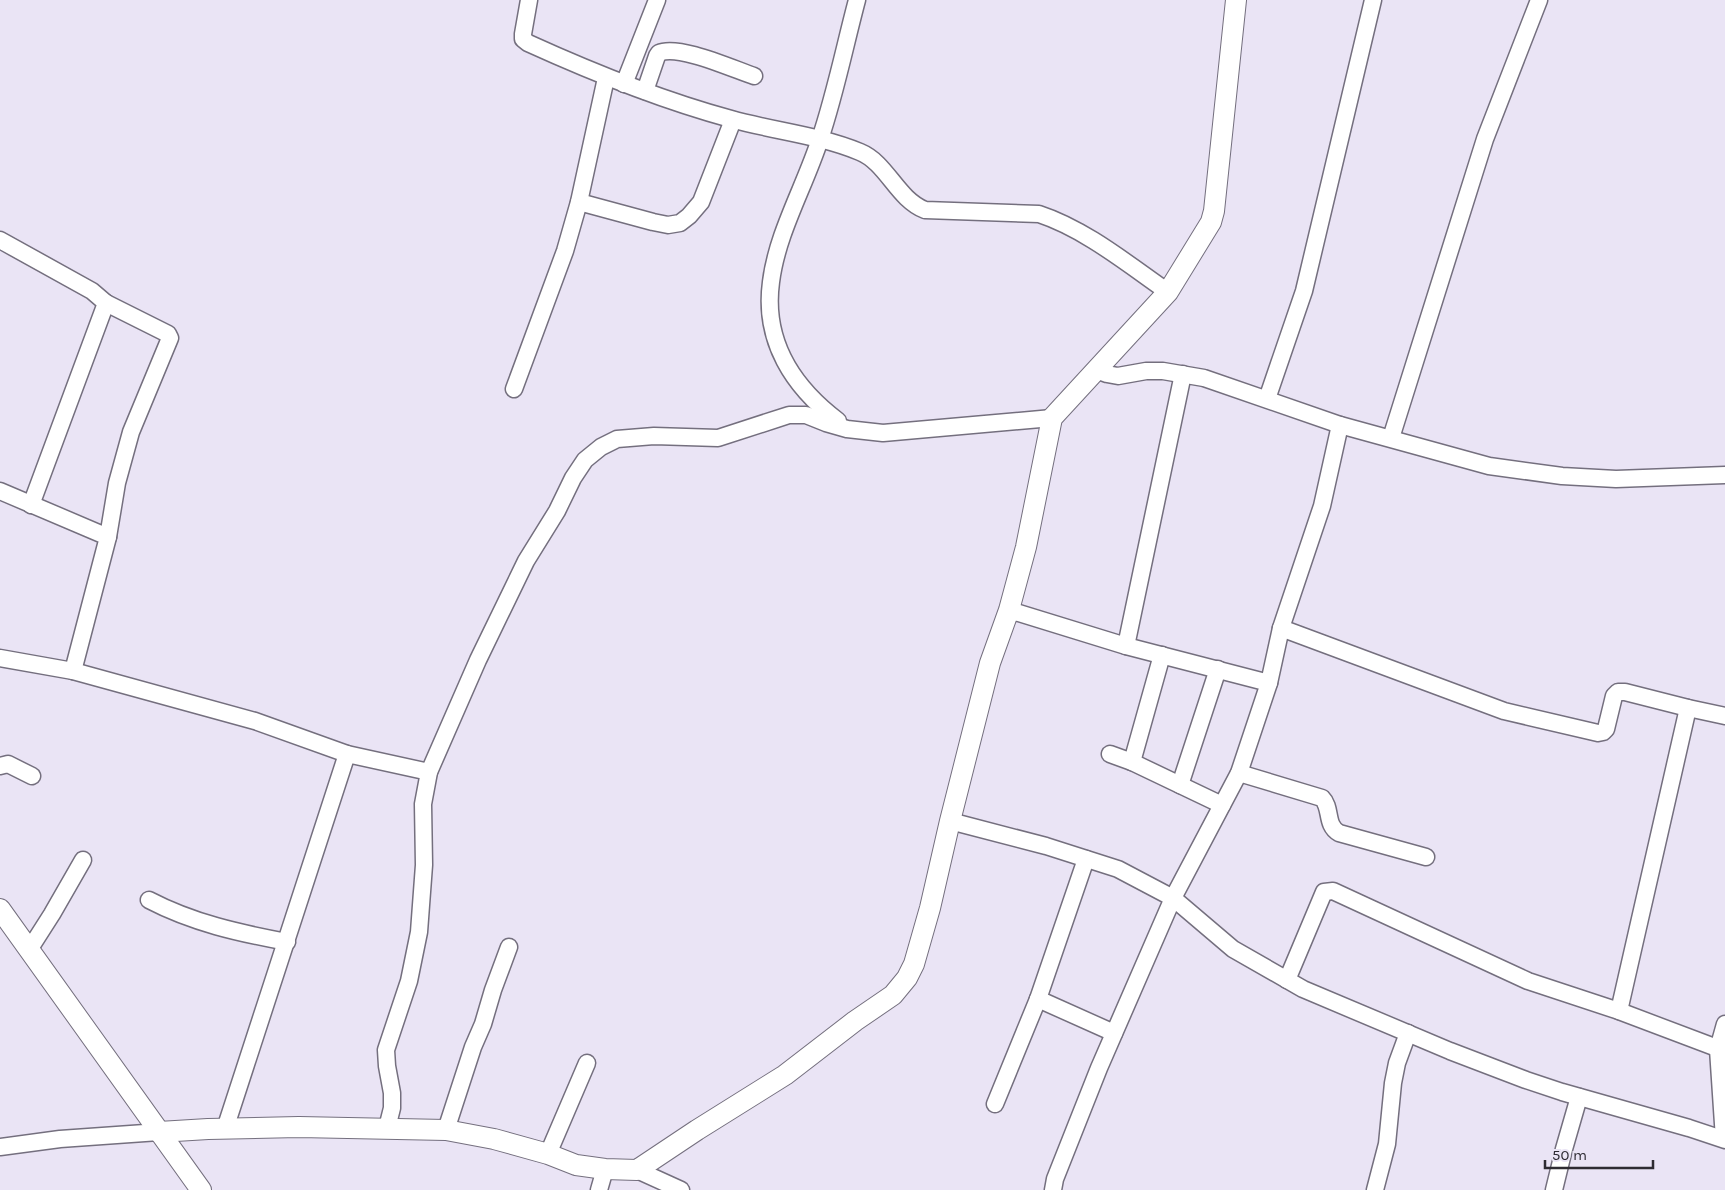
<svg xmlns="http://www.w3.org/2000/svg" width="1725" height="1190" viewBox="0 0 1725 1190" font-family="Karla,sans-serif">
	<style>
		.lines { fill: none; stroke-linecap: round; stroke-linejoin: round }
		.minor-casing { stroke: #746f7e; stroke-width: 19 }
		.tertiary-casing { stroke: #746f7e; stroke-width: 22 }
		.minor { stroke: #fff; stroke-width: 16 }
		.tertiary { stroke: #fff; stroke-width: 20 }
	</style>
	<rect width="100%" height="100%" fill="#eae4f5"/>
	<g class="lines">
		<defs>
			<g id="minor">
				<path d="M529,0l-6,34v5l5,4c66,30 133,57 203,76 43,12 88,16 129,33 27,11 37,47 65,58l114,4c46,15 90,51 129,78"/>
				<polyline points="624,84 657,0"/>
				<path d="M645,91l12,-35 2,-3c19,-9 74,16 95,23"/>
				<polyline points="579,202 653,222 668,225 680,223 689,216 701,202 733,120"/>
				<polyline points="0,240 92,291 106,303 31,505"/>
				<polyline points="106,303 168,334 170,338 131,432 117,483 108,537"/>
				<polyline points="1096,370 1107,374 1118,376 1146,371 1163,371 1204,378 1340,425 1489,466 1562,476 1616,479 1725,475"/>
				<polyline points="514,389 565,251 579,202 606,78"/>
				<polyline points="1267,399 1304,291 1373,0"/>
				<path d="M838,421c-45,-34 -75,-80 -67,-139 6,-49 34,-96 49,-143 15,-44 25,-94 37,-139"/>
				<polyline points="1391,438 1485,139 1539,0"/>
				<polyline points="0,491 108,537 73,671"/>
				<polyline points="1009,610 1126,646 1269,683 1239,773 1173,898 1099,1068 1055,1179 1053,1190"/>
				<polyline points="1281,628 1504,711 1598,733 1603,732 1606,729 1614,696 1618,692 1625,692 1688,708 1725,716"/>
				<polyline points="1126,646 1183,374"/>
				<polyline points="0,658 73,671 255,721 347,754"/>
				<polyline points="1269,683 1281,628 1322,506 1340,425"/>
				<polyline points="1110,754 1132,762 1222,805"/>
				<polyline points="1132,762 1162,655"/>
				<polyline points="0,766 8,764 32,776"/>
				<path d="M1239,773l83,25c10,10 3,27 17,35l87,24"/>
				<polyline points="1180,785 1218,669"/>
				<polyline points="950,821 1046,846 1118,869 1173,898 1233,949 1303,989 1450,1051 1526,1080 1562,1092 1689,1128 1725,1140"/>
				<path d="M149,900c44,23 90,33 138,42"/>
				<polyline points="29,950 52,914 83,860"/>
				<polyline points="1287,980 1324,892 1333,891 1528,981 1619,1011 1725,1051"/>
				<polyline points="1038,999 1114,1033"/>
				<polyline points="1619,1011 1688,708"/>
				<polyline points="995,1104 1038,999 1086,859"/>
				<polyline points="387,1128 392,1108 392,1093 387,1066 386,1050 409,981 419,932 424,865 423,804 429,772 478,660 526,561 557,511 573,478 585,460 601,447 617,439 654,436 718,438 789,415 806,415 826,423 847,429 883,433 1052,418"/>
				<polyline points="225,1129 347,754 429,772"/>
				<polyline points="446,1130 473,1047 483,1024 493,990 509,947"/>
				<polyline points="1724,1139 1718,1049 1725,1024"/>
				<polyline points="0,1147 60,1139 159,1132"/>
				<polyline points="548,1154 587,1063"/>
				<polyline points="637,1170 681,1190"/>
				<polyline points="599,1190 605,1169"/>
				<polyline points="1375,1190 1387,1144 1393,1083 1397,1063 1408,1033"/>
				<polyline points="1554,1190 1564,1149 1579,1097"/>
			</g>
			<g id="tertiary">
				<polyline points="0,909 201,1190"/>
				<polyline points="159,1132 208,1129 299,1127 446,1130 494,1139 548,1154 576,1165 605,1169 637,1170 697,1130 785,1075 855,1021 893,995 907,978 914,964 930,908 950,821 990,663 1009,610 1026,547 1052,418 1168,292 1211,222 1214,211 1236,0"/>
			</g>
		</defs>
		<!-- minor casing -->
		<use href="#minor" class="minor-casing"/>
		<!-- tertiary casing -->
		<use href="#tertiary" class="tertiary-casing"/>
		<!-- minor -->
		<use href="#minor" class="minor"/>
		<!-- tertiary -->
		<use href="#tertiary" class="tertiary"/>
	</g>
	<!-- scale -->
	<path d="M1545 1160v8h108v-8" fill="none" stroke="#2e2b32" stroke-width="2.5"/>
	<text x="1552" y="1160" font-size="15" fill="#2e2b32" stroke="#eae4f5" stroke-width="4" paint-order="stroke">50 m</text>
</svg>
